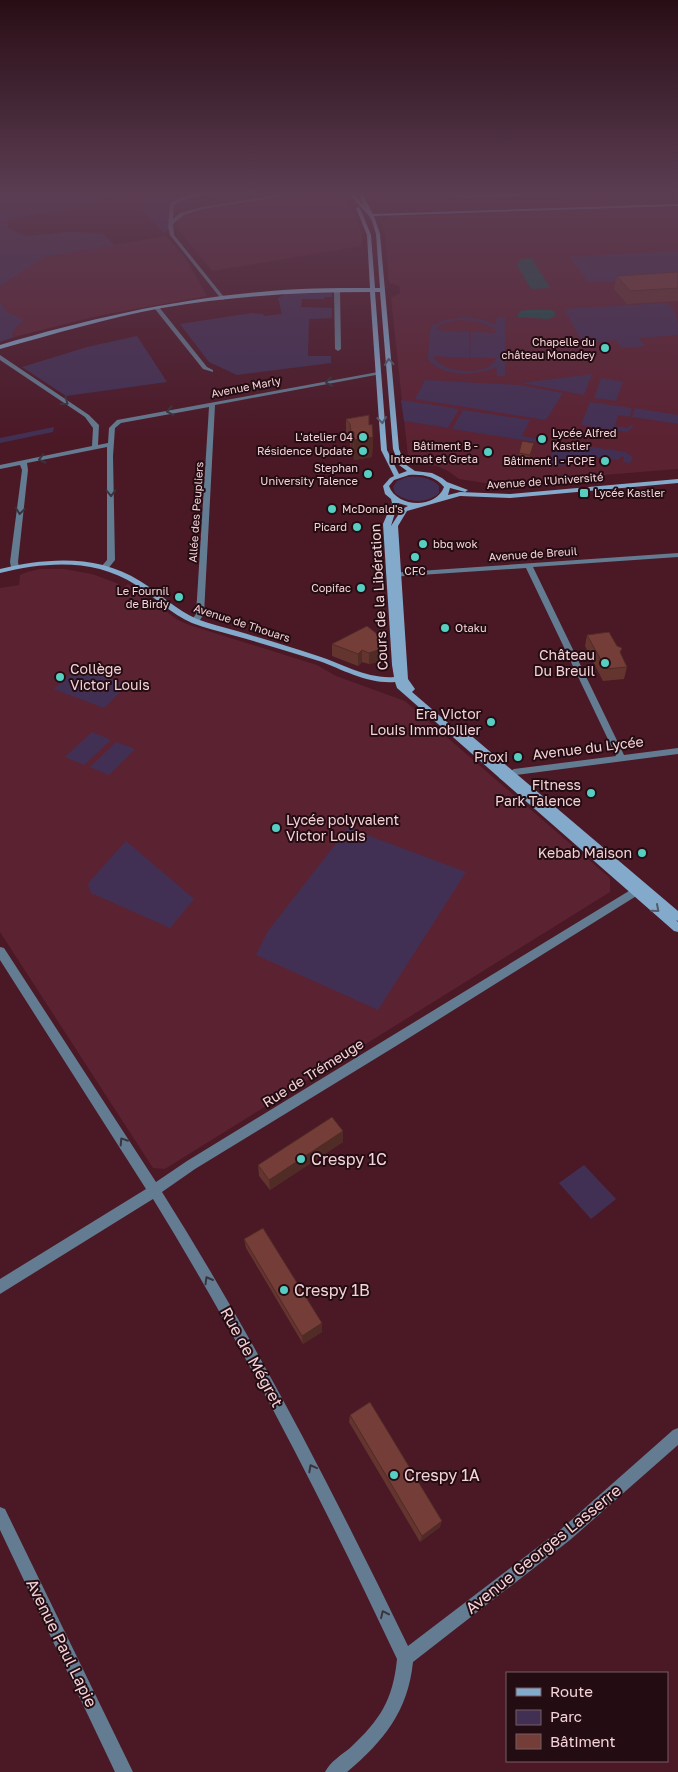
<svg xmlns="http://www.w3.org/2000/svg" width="678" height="1772" viewBox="0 0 678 1772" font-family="'Golos Text',sans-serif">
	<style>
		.built { fill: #5b2232 }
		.green { fill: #423054; fill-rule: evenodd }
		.water { fill: #184f4a }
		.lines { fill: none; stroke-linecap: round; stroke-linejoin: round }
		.street { fill: #647c91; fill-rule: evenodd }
		.secondary { fill: #83a9cb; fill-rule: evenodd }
		.wall { fill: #64342f }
		.shaded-wall { fill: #512b26 }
		.building { fill: #743d37; stroke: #512b26 }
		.oneway { stroke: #535b6e }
		.oneway2 { stroke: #3a343e }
		.poi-dot { fill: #56cec2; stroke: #230d12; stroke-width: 2 }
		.labels { text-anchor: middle; stroke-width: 4; stroke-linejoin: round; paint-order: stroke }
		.far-poi-label { font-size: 11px; fill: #f5d3d9; stroke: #230d12; text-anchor: end }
		.far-street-label { font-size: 11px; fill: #f5d3d9; stroke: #230d12 }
		.street-label { font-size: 14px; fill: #f5d3d9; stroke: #230d12 }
		.poi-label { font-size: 14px; fill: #f5d3d9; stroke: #230d12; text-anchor: end }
		.near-poi-label { font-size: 16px; fill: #f5d3d9; stroke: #230d12; text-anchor: start }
		.near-street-label { font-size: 16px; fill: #f5d3d9; stroke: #230d12 }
	</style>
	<rect width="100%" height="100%" fill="#4b1826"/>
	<!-- built -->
	<g class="built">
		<polygon points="323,191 343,192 362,232 362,246 212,271 178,229 177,222 181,217 196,211"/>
		<polygon points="678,207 678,469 491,484 459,479 448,471 437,466 418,464 408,457 391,298 400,293 399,286 389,283 385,234 381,222 389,217 395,216"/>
		<polygon points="166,236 186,259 207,296 97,316 14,337 0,301 0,287 1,285 17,273 44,257"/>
		<polygon points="40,569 64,569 92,574 119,584 116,587 121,589 128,584 178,620 189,625 317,665 336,676 405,701 610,878 610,892 165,1169 153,1168 0,932 0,588 19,585 20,575 27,572"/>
	</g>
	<!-- green -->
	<g class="green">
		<path d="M0,191h92l19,10c-34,7 -69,11 -103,19v8l18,8 44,-4 32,1 12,12 -70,12 -43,28 -1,2z"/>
		<polygon points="263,191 287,191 196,205 195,208 179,207 181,205 175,203 186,200 193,202"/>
		<polygon points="157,197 177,198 170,202 168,229 164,233 134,200"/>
		<polygon points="678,251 678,278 588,282 570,257"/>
		<polygon points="332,293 332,297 325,297 324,299 302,299 301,307 332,308 332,318 309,319 308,356 331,356 331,363 237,375 209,362 180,324 252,313 263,314 264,316 282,314 278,298 285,294"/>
		<polygon points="0,301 5,311 23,320 12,332 14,337 0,342"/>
		<path d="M666,303c12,7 12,19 12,32l-39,3 6,8 -23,2 -6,-8 -33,3 -19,-34z"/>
		<path d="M468,317l16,3 12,5 1,-8h8v59h-8l-1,-9c-18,9 -54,11 -68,-8l2,-29 3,-5 12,-5zM457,320l20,1 17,7 2,5 -25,-1 -1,25 26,1c-4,19 -57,16 -63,-2l36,2v-26l-33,-2 -2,17 2,-19 8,-5z"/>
		<polygon points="137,336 167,382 66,396 22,367 87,347"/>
		<polygon points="592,374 584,395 522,383"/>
		<polygon points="601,378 623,382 616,401 594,398"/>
		<polygon points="425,380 519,385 563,393 546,420 415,399"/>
		<polygon points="401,400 459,409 448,428 404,421"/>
		<polygon points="590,402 632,408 630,417 618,415 615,426 628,428 630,425 634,425 628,432 613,430 614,424 612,430 581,425"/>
		<polygon points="635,408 678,415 678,424 632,417"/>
		<polygon points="463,410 530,420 522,436 537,439 535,442 452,429"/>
		<polygon points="54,427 53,432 0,443 0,438"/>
		<polygon points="559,442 625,452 633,457 630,463 623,462 624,457 621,456 619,460 591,456 588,463 547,466 555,446 553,444"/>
		<path d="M407,477c11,-1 24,0 32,9v7c-12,11 -32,10 -44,0l-2,-6 4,-6z"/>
		<polygon points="78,667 128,685 104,708 54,689"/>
		<polygon points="92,732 111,740 84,765 65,757"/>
		<polygon points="116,742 135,749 109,775 90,767"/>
		<polygon points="348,828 466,872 378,1010 256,955 268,931"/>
		<polygon points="126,841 194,899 170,928 91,893 88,885 90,881"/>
		<polygon points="584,1165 616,1199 591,1219 559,1183"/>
	</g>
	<!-- water -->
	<g class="water">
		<polygon points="532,258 534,262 550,288 531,289 516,263 522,261 518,259"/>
		<polygon points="528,310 551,310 555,312 555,316 548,319 517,317 520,311"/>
	</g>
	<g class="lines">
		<!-- street -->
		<g class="street">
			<path d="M237,191c-20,7 -45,1 -63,14l-1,14 7,-6 22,-6 103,-16h14l-116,18 -19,6 -11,9 1,11 50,62v2l-2,1 -52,-65 -2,-8 2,-23c16,-14 47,-13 67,-13z"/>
			<polygon points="451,191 456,191 463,196 587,191 640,191 463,198 455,196"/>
			<polygon points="337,288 340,290 341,349 338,351 335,349 334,290"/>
			<polygon points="155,307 159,307 207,367 213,370 213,372 203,369 155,309"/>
			<polygon points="0,355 89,415 99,425 98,445 108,443 109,428 117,420 378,372 381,374 215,405 204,614 198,623 195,623 191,621 196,614 209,407 121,423 115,428 113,456 115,560 107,570 104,570 100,568 107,560 107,447 27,463 28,470 18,562 19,567 15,569 11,567 10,562 22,470 20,465 0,469 0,465 92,446 93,428 85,417 0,360"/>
			<polygon points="678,553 678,557 533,567 624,755 678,748 678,754 516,775 504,781 499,778 514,769 616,756 526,568 390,577 386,575 390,573"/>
			<path d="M642,883l5,4 -1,3 -250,156 -201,123 -33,23c92,146 171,299 246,454l152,-116 113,-100 5,-2v17l-108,95 -157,122c-5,49 -29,79 -66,110h-22c5,-10 16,-17 25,-24 30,-28 43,-48 47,-89 -74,-157 -153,-312 -244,-460l-153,95v-15l146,-90 -146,-229v-13l4,1 152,234 31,-21z"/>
			<polygon points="0,1507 5,1509 133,1772 115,1772 0,1530"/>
		</g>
		<!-- secondary -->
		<path class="secondary" d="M357,191h4l12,23 305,-10v2l-304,10 6,18 19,215 6,15 10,7 17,2 10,5 5,4 21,8 -3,2 -15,-4 -2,7 12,-3 50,2 168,-15v4l-168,15 -50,-2 -53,15 -9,15 10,153 7,10 -3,3 42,36 4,-2 3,1 217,184v10l-2,-1 2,2v10l-4,-1 -277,-243 -2,-6c-28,2 -51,-12 -76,-21 -29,-9 -58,-18 -87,-26 -13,-4 -27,-7 -40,-12 -21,-9 -37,-26 -56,-38 -42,-27 -90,-23 -136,-12v-4c47,-11 97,-15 140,12 20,12 36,29 57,38 13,5 27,8 40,12 27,8 54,16 81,25 25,8 49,23 76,21l-2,-12 -9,-141 9,-21 -1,-4 -6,-5 -2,-8 7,-8 4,-2 -13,-26 -11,-158c-70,0 -139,4 -208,16 -55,10 -108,26 -162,41v-4c85,-25 171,-45 260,-53 36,-4 73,-4 110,-4l-3,-53 -11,-27 2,-1 2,1 11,27 4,53h5l-4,-54 -4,-13 -3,-5 -19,-21 4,-1 10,12zM375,292h5l13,157 6,16 8,6 -8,3 -12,-24zM409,475c13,-1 26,1 35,12 -8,22 -47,21 -55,-1l5,-6zM398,503l10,3 -6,3 -11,17z"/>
	</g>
	<!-- wall -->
	<g class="wall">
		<polygon points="678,272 678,301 627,304 614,289 617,276"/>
		<polygon points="346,419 369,425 373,437 372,457 354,460 353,451 351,451 350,444 346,438"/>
		<polygon points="519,453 532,454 528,466 517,465"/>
		<polygon points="367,626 381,655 377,662 369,664 362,662 358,666 332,656 332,644"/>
		<polygon points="587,635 622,648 620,654 627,667 624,679 603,681 585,646"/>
		<polygon points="343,1131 343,1142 270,1190 259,1176 258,1165"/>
		<polygon points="244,1239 322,1332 303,1344 246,1248"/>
		<polygon points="350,1415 440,1527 420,1542 349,1422"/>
	</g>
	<!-- shaded-wall -->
	<g class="shaded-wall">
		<polygon points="351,432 354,432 353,451 351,451"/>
		<polygon points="373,437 372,457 354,460 354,440"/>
		<polygon points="534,443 532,454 528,466 530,455"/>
		<polygon points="382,643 381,655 377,662 369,664 369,653"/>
		<polygon points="362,650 362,662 358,666 358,654"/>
		<polygon points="343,1131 343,1142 270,1190 269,1180"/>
		<polygon points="322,1323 322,1332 303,1344 302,1336"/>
		<polygon points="442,1521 440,1527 420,1542 422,1536"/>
	</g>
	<!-- building -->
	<g class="building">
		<polygon points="678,272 678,288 630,291 617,276"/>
		<polygon points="369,415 369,425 372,424 373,437 354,440 354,432 351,432 350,424 346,419"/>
		<polygon points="522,441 534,443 530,455 519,453"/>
		<polygon points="367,626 376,633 382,643 378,650 369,653 362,650 358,654 332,644"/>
		<polygon points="609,632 617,646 622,648 620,652 627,667 606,669 587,635"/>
		<polygon points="332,1117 343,1131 269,1180 258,1165"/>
		<polygon points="263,1228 322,1323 302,1336 244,1239"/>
		<polygon points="370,1402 442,1521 422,1536 350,1415"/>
	</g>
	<!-- one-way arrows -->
	<defs><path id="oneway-chevron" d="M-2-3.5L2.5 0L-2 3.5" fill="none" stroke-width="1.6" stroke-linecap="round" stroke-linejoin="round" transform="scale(1.25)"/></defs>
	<g class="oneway">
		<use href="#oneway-chevron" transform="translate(389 362) rotate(-95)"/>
		<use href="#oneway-chevron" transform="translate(382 420) rotate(84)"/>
		<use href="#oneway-chevron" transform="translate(656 909) rotate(41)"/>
	</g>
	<g class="oneway2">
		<use href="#oneway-chevron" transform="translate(329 382) rotate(170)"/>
		<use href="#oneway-chevron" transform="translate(65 402) rotate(36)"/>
		<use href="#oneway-chevron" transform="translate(170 411) rotate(169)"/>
		<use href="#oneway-chevron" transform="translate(42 459) rotate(167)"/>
		<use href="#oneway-chevron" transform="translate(111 493) rotate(89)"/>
		<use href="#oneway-chevron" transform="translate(20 511) rotate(97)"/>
		<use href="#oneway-chevron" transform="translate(123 1141) rotate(-123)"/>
		<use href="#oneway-chevron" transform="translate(208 1280) rotate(-120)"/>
		<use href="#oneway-chevron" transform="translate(312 1468) rotate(-118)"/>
		<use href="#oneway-chevron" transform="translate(384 1614) rotate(-115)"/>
	</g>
	<!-- sky -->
	<linearGradient id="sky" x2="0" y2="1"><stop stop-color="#290d15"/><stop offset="0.44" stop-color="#5b3d52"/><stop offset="1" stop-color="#5b3d52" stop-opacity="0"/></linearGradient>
	<rect width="678" height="439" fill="url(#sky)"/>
	<!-- markers -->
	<g class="poi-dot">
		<circle cx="605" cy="348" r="5"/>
		<circle cx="363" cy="437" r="5"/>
		<circle cx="542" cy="439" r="5"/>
		<circle cx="363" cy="451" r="5"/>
		<circle cx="488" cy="452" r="5"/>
		<circle cx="605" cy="461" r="5"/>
		<circle cx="368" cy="474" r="5"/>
		<rect x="579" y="488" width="10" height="10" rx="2.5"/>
		<circle cx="332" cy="509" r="5"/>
		<circle cx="357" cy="527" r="5"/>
		<circle cx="423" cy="544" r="5"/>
		<circle cx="415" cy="557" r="5"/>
		<circle cx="361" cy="588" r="5"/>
		<circle cx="179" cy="597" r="5"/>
		<circle cx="445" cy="628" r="5"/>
		<circle cx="605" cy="663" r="5"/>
		<circle cx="60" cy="677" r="5"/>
		<circle cx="491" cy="722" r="5"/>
		<circle cx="518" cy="757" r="5"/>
		<circle cx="591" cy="793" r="5"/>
		<circle cx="276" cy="828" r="5"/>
		<circle cx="642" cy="853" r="5"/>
		<circle cx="301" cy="1159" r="5"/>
		<circle cx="284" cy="1290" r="5"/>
		<circle cx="394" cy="1475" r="5"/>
	</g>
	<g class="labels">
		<!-- far-poi labels -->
		<g class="far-poi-label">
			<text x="595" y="346">Chapelle du<tspan x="595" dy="13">château Monadey</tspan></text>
			<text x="552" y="437" text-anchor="start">Lycée Alfred<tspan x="552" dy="13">Kastler</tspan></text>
			<text x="353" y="441">L'atelier 04</text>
			<text x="478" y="450">Bâtiment B -<tspan x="478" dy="13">Internat et Greta</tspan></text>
			<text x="353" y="455">Résidence Update</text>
			<text x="595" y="465">Bâtiment I - FCPE</text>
			<text x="358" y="472">Stephan<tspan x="358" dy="13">University Talence</tspan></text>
			<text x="594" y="497" text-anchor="start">Lycée Kastler</text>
			<text x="342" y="513" text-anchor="start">McDonald's</text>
			<text x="347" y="531">Picard</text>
			<text x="433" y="548" text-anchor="start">bbq wok</text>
			<text x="415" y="575" text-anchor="middle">CFC</text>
			<text x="351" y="592">Copifac</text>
			<text x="169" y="595">Le Fournil<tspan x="169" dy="13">de Birdy</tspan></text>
			<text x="455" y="632" text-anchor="start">Otaku</text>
		</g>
		<!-- far-street labels -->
		<g class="far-street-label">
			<text transform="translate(246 387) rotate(-11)" y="4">Avenue Marly</text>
			<text transform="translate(545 481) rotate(-4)" y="4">Avenue de l'Université</text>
			<text transform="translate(196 512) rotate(-86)" y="4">Allée des Peupliers</text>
			<text transform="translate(533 554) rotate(-4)" y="4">Avenue de Breuil</text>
			<text transform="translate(242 623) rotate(18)" y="4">Avenue de Thouars</text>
		</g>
		<!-- street labels -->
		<g class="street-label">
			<text transform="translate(379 597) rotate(-93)" y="5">Cours de la Libération</text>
			<text transform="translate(588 748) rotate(-7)" y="5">Avenue du Lycée</text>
			<text transform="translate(313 1073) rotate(-32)" y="5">Rue de Trémeuge</text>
		</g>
		<!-- poi labels -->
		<g class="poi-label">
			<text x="595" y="660">Château<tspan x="595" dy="16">Du Breuil</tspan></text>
			<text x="70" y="674" text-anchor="start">Collège<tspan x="70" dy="16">Victor Louis</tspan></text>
			<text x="481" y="719">Era Victor<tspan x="481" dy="16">Louis Immobilier</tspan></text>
			<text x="508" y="762">Proxi</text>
			<text x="581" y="790">Fitness<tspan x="581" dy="16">Park Talence</tspan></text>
			<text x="286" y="825" text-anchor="start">Lycée polyvalent<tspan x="286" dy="16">Victor Louis</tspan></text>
			<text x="632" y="858">Kebab Maison</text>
		</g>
		<!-- near-poi labels -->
		<g class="near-poi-label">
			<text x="311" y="1165">Crespy 1C</text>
			<text x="294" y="1296">Crespy 1B</text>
			<text x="404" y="1481">Crespy 1A</text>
		</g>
		<!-- near-street labels -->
		<g class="near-street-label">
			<text transform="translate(252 1357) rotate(61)" y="6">Rue de Mégret</text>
			<text transform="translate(543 1549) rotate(-39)" y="6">Avenue Georges Lasserre</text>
			<text transform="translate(62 1643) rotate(64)" y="6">Avenue Paul Lapie</text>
		</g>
	</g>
	<!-- legend -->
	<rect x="506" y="1672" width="162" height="90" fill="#230d12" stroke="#775c62"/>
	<rect x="516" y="1688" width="25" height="8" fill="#83a9cb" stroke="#775c62"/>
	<text x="550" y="1697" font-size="15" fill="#f5d3d9">Route</text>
	<rect x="516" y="1710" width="25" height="15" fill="#423054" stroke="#775c62"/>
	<text x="550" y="1722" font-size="15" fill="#f5d3d9">Parc</text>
	<rect x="516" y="1734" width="25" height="15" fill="#743d37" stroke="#775c62"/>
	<text x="550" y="1747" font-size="15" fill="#f5d3d9">Bâtiment</text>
</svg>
